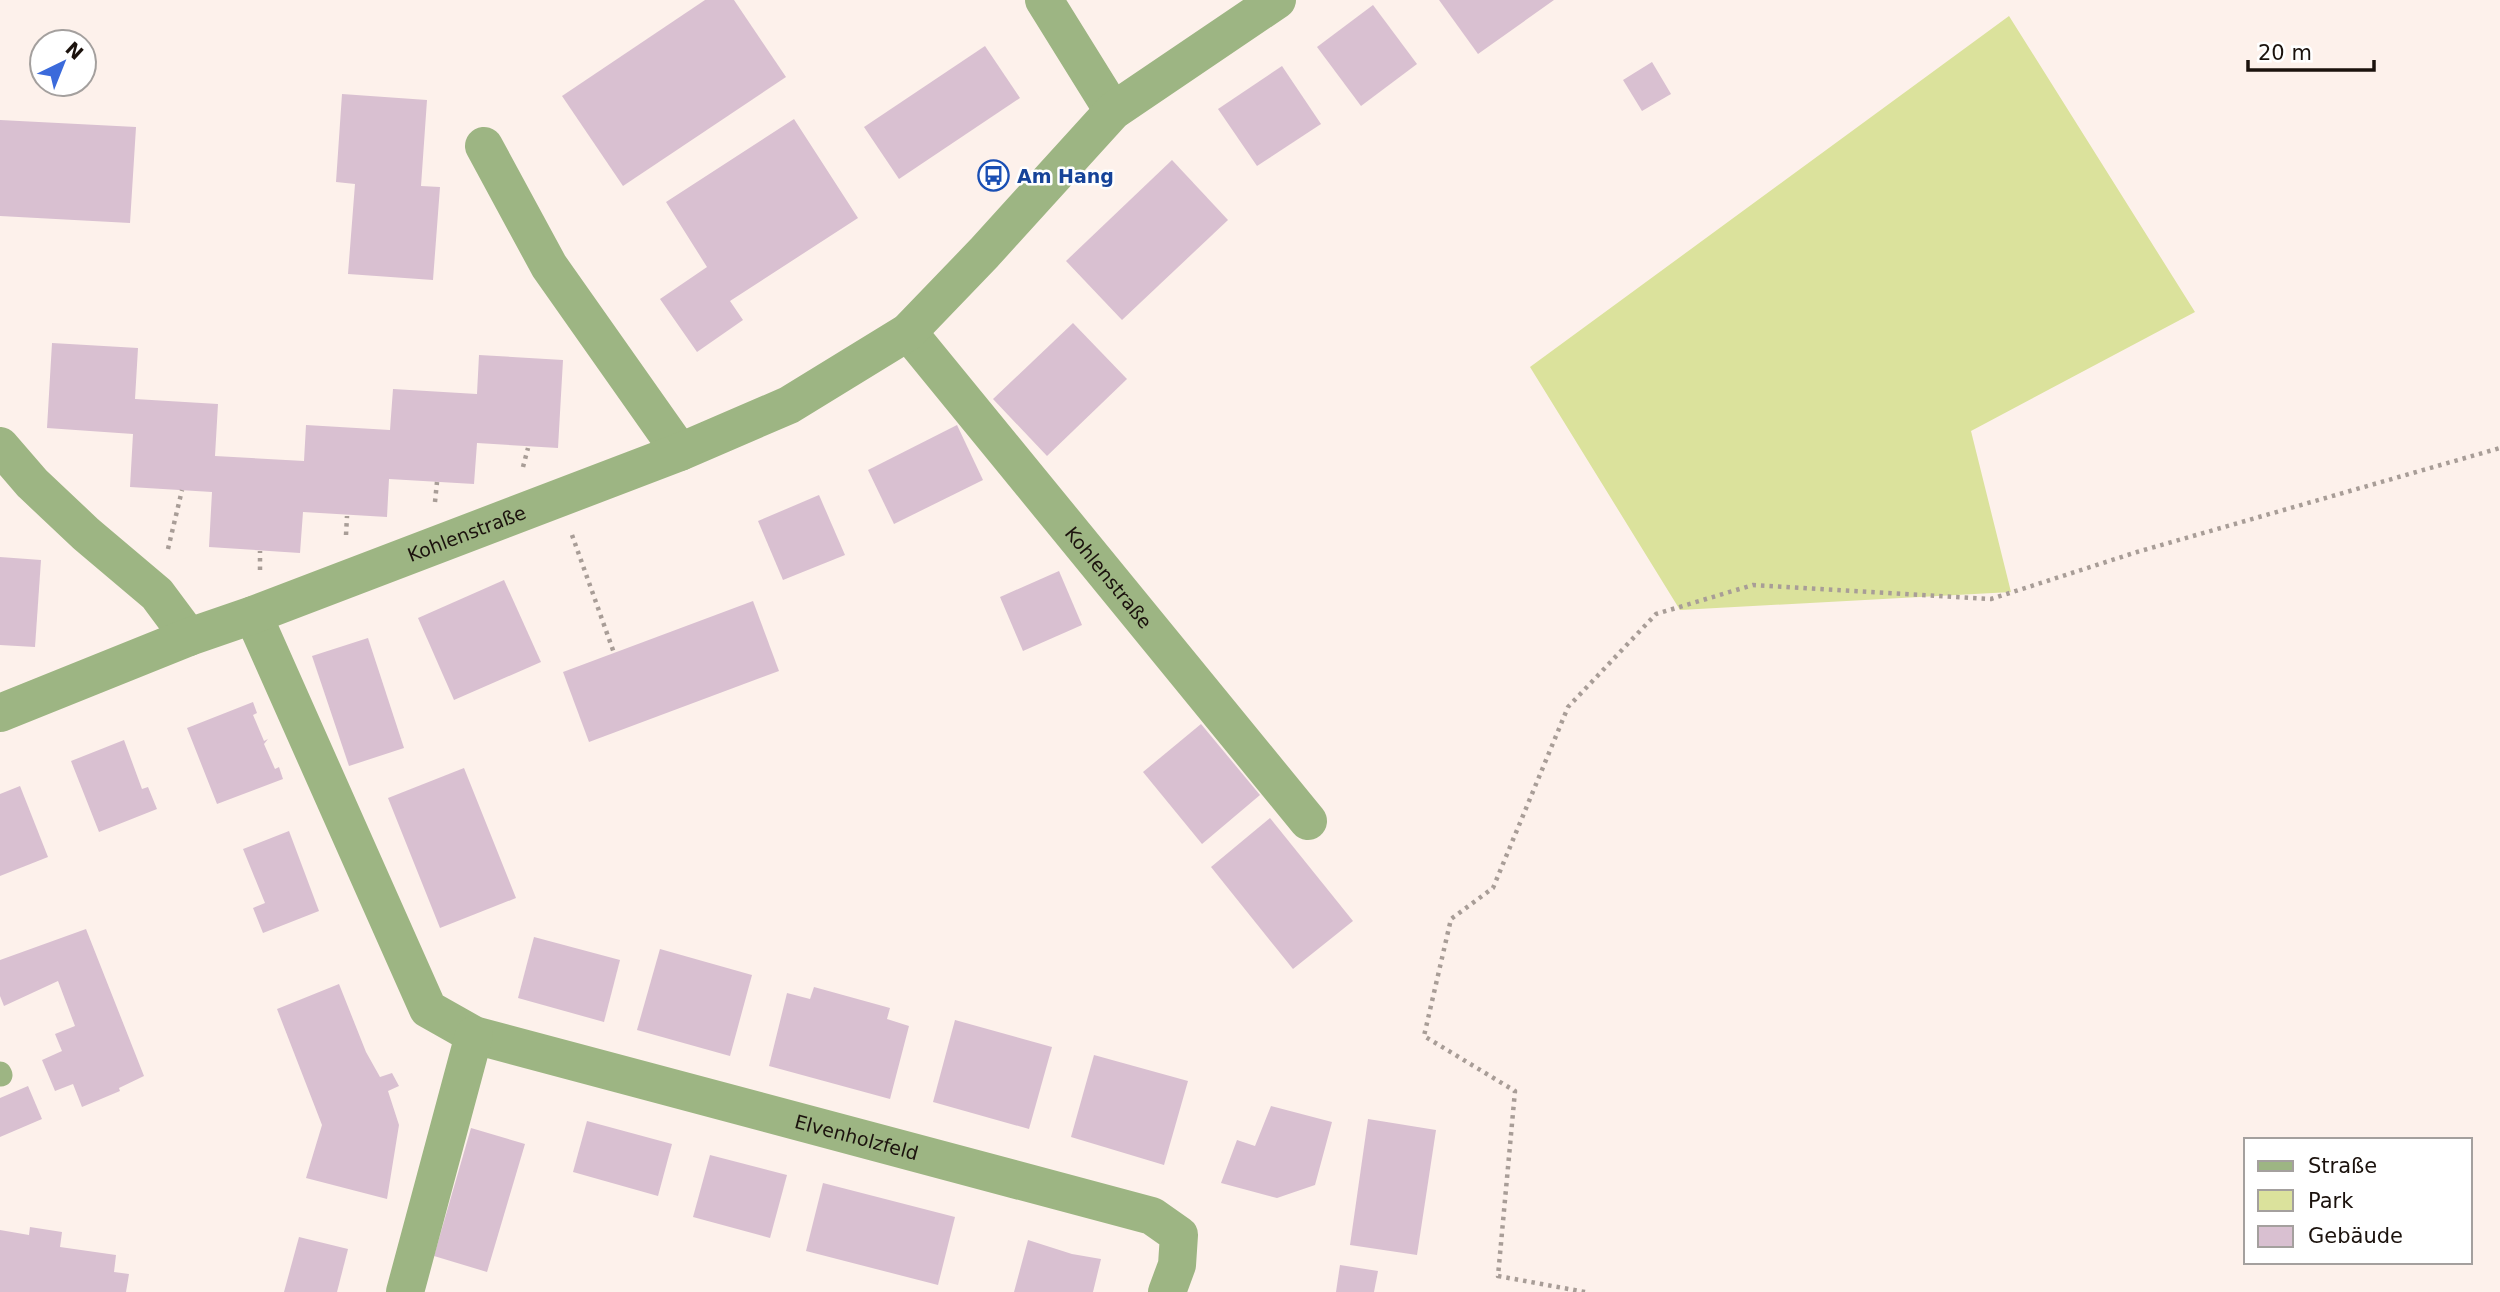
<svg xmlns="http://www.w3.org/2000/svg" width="2500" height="1292" viewBox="0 0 2500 1292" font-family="'DejaVu Sans',sans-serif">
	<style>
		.green { fill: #dbe29c }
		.building { fill: #d9c0d1 }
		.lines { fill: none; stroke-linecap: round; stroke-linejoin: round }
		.path { stroke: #a89d97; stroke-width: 4.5; stroke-dasharray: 3.5 5; stroke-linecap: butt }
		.service { stroke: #9db583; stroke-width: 23 }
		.minor { stroke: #9db583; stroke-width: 38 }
		.tertiary { stroke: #9db583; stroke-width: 38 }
		.labels { text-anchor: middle; stroke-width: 5; stroke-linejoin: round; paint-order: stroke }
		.transit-label { font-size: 19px; font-weight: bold; fill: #164399; stroke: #fff; text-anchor: start }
		.street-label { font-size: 19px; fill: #1b120d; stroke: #fff }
	</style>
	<rect width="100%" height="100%" fill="#fdf1eb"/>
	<!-- green -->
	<polygon class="green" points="2009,16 2195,312 1971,431 2011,592 1680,610 1530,367"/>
	<!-- building -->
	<g class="building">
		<polygon points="705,0 734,0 786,77 623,186 562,96"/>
		<polygon points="1439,0 1554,0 1478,54"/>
		<polygon points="1373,5 1417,64 1361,106 1317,47"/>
		<polygon points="985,46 1020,98 899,179 864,127"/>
		<polygon points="1652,62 1671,94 1642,111 1623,80"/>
		<polygon points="1282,66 1321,124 1257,166 1218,109"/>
		<polygon points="342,94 427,100 421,186 440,187 433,280 348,274 355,184 336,182"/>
		<polygon points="794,119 858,218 730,301 743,320 697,352 660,299 707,267 666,202"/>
		<polygon points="0,120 136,127 130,223 0,216"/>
		<polygon points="1172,160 1228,220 1122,320 1066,261"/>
		<polygon points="1073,323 1127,379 1047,456 993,399"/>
		<polygon points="52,343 138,348 135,399 218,404 215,456 304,461 306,425 390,430 393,389 477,394 479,355 563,360 558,448 477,443 474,484 389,479 387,517 303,512 300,553 209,547 212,492 130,487 133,434 47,428"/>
		<polygon points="957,425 983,480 894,524 868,470"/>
		<polygon points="819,495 845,555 783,580 758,521"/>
		<polygon points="0,557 41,560 35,647 0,645"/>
		<polygon points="1059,571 1082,625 1023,651 1000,597"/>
		<polygon points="504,580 541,662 454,700 418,618"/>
		<polygon points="753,601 779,671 589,742 563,672"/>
		<polygon points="368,638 404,748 349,766 312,656"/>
		<polygon points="253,702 257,713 253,715 264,741 268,739 264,744 275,769 279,767 283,779 217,804 187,728"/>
		<polygon points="1201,724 1260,795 1202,844 1143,772"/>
		<polygon points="124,740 142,789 148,787 157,809 99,832 71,761"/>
		<polygon points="464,768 516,898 440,928 388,798"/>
		<polygon points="20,786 48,857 0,876 0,794"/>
		<polygon points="1270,818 1353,921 1293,969 1211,867"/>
		<polygon points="289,831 319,911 263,933 253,908 265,903 243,849"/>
		<polygon points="86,929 144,1076 119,1088 120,1091 82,1107 73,1084 55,1091 42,1060 62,1051 55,1034 75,1026 58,981 4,1006 0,996 0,960"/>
		<polygon points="534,937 620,960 604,1022 518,998"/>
		<polygon points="660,949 752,975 730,1056 637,1030"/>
		<polygon points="339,984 366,1052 380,1077 392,1073 399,1086 388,1091 399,1125 387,1199 306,1178 322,1125 277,1009"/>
		<polygon points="814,987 890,1008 887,1019 909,1026 890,1099 769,1066 787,993 810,999"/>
		<polygon points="955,1020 1052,1047 1029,1129 933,1102"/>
		<polygon points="1094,1055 1188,1081 1164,1165 1071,1137"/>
		<polygon points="28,1086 42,1119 0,1137 0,1098"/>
		<polygon points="1271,1106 1332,1122 1315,1185 1277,1198 1221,1183 1237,1140 1255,1146"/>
		<polygon points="1368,1119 1436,1130 1417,1255 1350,1245"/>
		<polygon points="587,1121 672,1144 658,1196 573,1172"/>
		<polygon points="471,1128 525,1144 487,1272 434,1256"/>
		<polygon points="710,1155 787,1175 770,1238 693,1217"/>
		<polygon points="823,1183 955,1217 938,1285 806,1251"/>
		<polygon points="30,1227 62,1232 60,1247 116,1255 114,1272 129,1274 126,1292 0,1292 0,1230 29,1235"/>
		<polygon points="299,1237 348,1249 337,1292 284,1292"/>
		<polygon points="1028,1240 1072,1254 1101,1259 1093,1292 1014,1292"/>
		<polygon points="1340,1265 1378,1271 1374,1292 1336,1292"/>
	</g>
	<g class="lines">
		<!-- path -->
		<g class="path">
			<polyline points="523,467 528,448"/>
			<polyline points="435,502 437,482"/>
			<polyline points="346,535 347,516"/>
			<polyline points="572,535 614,653"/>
			<polyline points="168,549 182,490"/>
			<polyline points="260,570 260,551"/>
			<polyline points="1585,1292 1498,1276 1515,1091 1424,1036 1451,919 1493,888 1568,707 1656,614 1753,585 1991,599 2137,552 2500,448"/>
		</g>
		<!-- service -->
		<polyline class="service" points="0,1073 1,1075"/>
		<!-- minor -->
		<g class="minor">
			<polyline points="1044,0 1113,111"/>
			<polyline points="484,146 549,266 680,452"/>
			<path id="s1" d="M908,332l400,489"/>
			<polyline points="0,446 32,483 86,534 157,594 189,637"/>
			<path id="s2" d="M253,615l175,394 46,26 678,181 27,19 -2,30 -10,27"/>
			<polyline points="405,1292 474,1035"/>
		</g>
		<!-- tertiary -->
		<path class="tertiary" id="s3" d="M0,713l189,-76 64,-22 427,-163 109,-47 119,-73 76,-79 129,-142 164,-111"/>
	</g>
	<!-- icons -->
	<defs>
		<symbol id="bus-ring" viewBox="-11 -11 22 22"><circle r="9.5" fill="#fff" stroke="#1a4fb4" stroke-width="1.5"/><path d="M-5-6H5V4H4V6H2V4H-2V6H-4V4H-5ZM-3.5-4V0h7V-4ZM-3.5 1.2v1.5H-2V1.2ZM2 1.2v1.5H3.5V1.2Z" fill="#1a4fb4"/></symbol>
	</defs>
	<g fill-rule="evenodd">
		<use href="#bus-ring" x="976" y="158" width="35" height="35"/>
	</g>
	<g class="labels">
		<!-- transit labels -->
		<g class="transit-label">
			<text x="1017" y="183">Am Hang</text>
		</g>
		<!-- street labels -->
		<g class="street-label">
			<text dy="7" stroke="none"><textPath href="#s3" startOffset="500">Kohlenstraße</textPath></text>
			<text dy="7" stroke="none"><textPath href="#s1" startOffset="317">Kohlenstraße</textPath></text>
			<text dy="7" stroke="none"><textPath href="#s2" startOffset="880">Elvenholzfeld</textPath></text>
		</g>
	</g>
	<!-- legend -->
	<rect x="2244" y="1138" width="228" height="126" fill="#ffffff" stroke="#a4a09e" stroke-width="2"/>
	<rect x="2258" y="1161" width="35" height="10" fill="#9db583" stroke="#a4a09e" stroke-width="2"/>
	<text x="2308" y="1173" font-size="21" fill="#1b120d">Straße</text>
	<rect x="2258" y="1190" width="35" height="21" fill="#dbe29c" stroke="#a4a09e" stroke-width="2"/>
	<text x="2308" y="1208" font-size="21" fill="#1b120d">Park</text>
	<rect x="2258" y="1226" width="35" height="21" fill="#d9c0d1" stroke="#a4a09e" stroke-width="2"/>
	<text x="2308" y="1243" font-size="21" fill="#1b120d">Gebäude</text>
	<!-- north arrow -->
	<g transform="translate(63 63) rotate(43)"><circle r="33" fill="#ffffff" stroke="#a4a09e" stroke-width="2"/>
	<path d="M0-5L12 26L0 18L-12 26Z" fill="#3b6adb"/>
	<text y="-10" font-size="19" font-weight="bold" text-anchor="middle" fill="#1b120d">N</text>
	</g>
	<!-- scale -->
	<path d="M2248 60v10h126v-10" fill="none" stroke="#1b120d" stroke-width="3.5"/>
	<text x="2258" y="60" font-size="21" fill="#1b120d" stroke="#ffffff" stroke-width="5" paint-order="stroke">20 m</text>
</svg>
